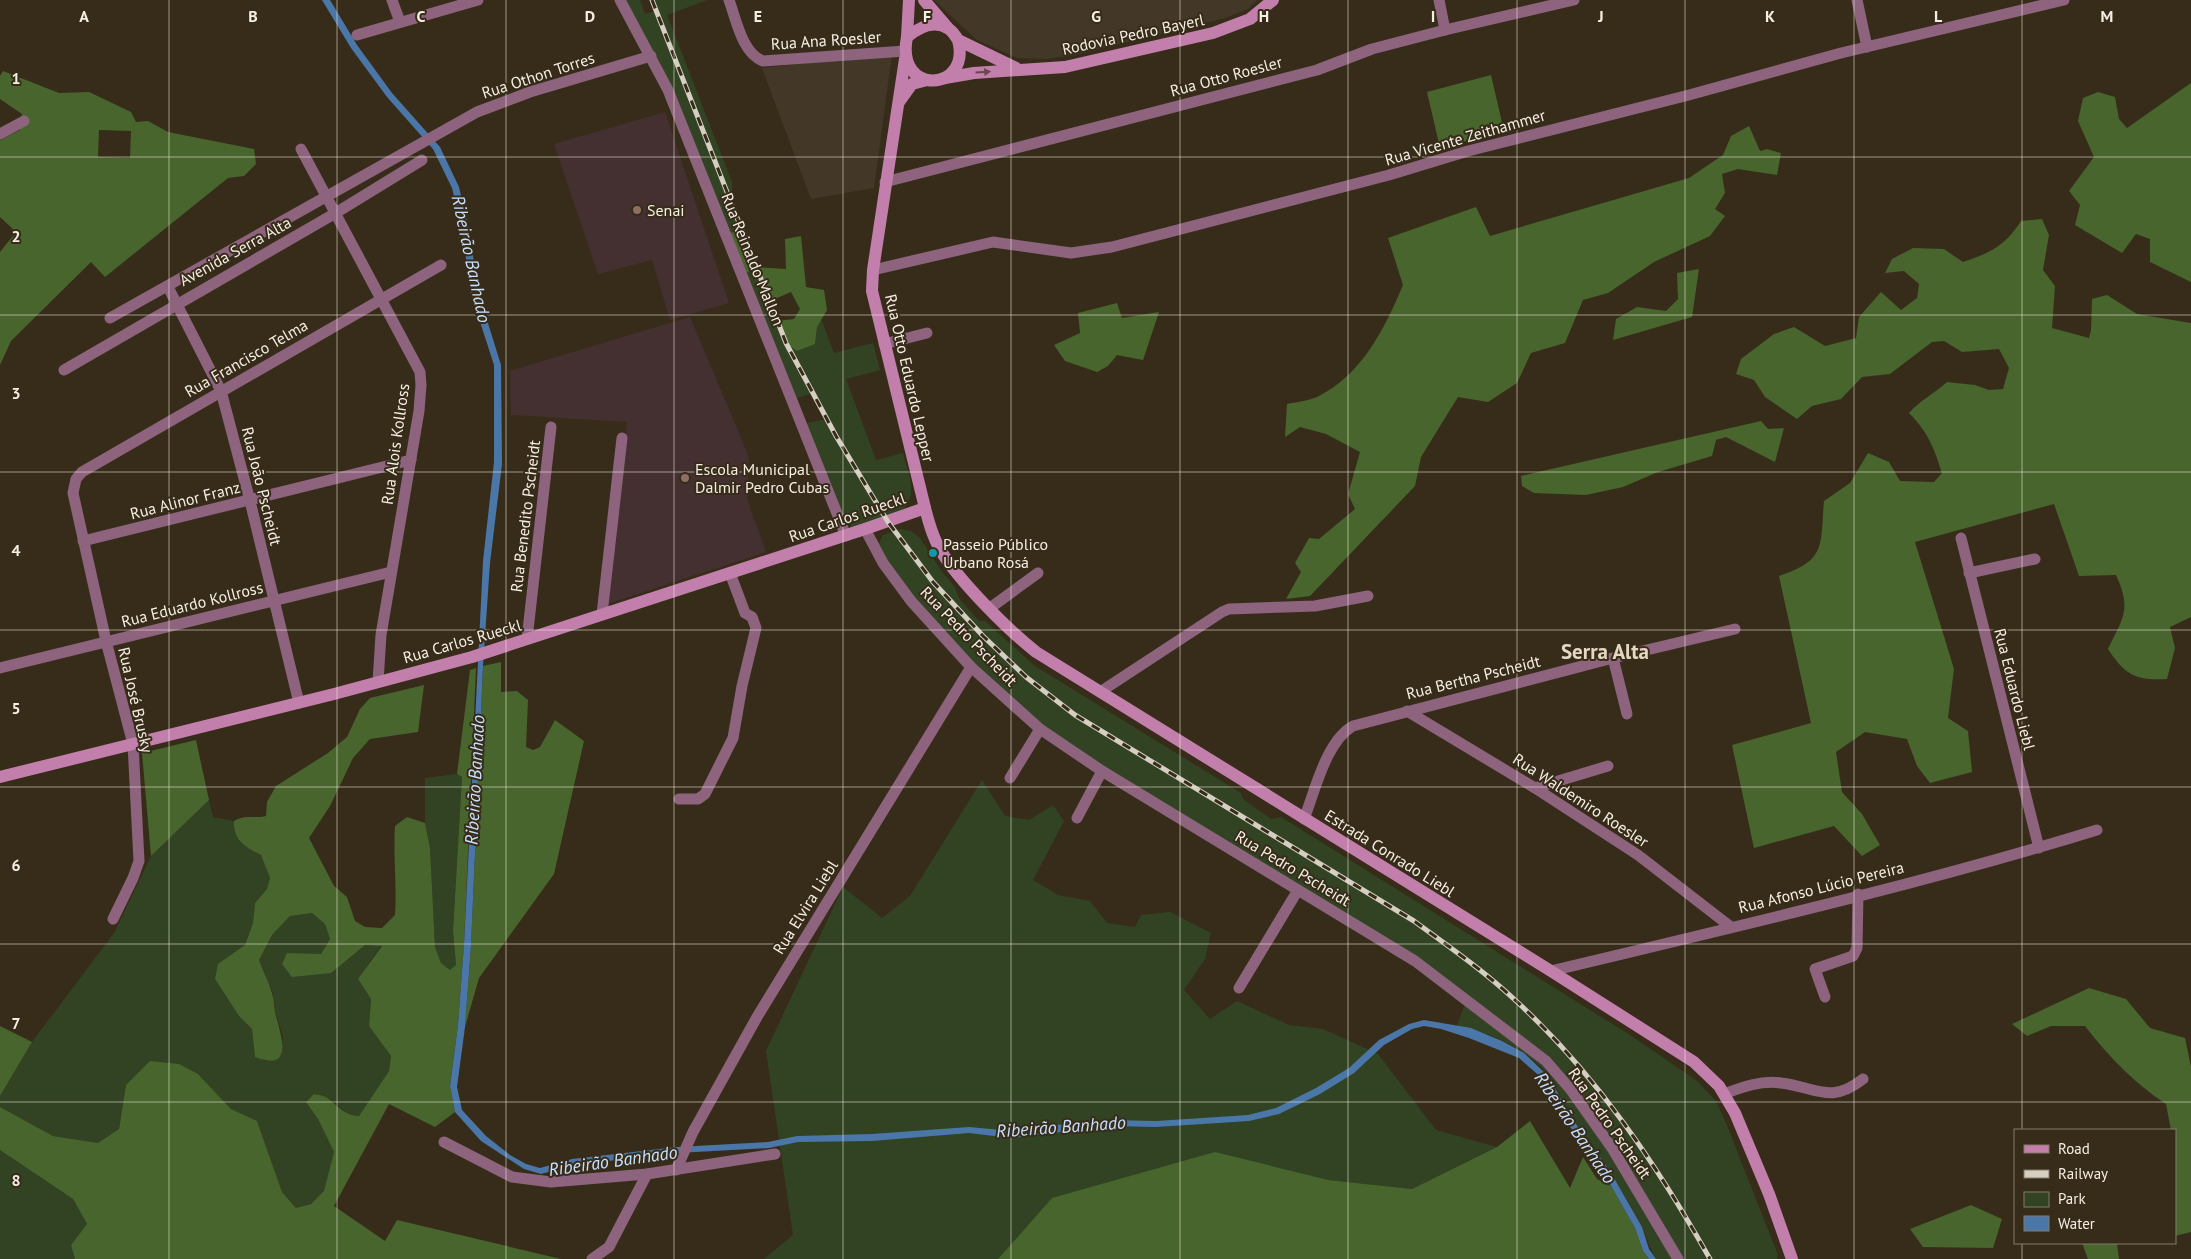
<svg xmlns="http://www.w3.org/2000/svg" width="2191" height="1259" viewBox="0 0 2191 1259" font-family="'PT Sans',sans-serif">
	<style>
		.industrial { fill: #433828 }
		.education { fill: #443030 }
		.green { fill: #324323 }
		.forest { fill: #47652c; fill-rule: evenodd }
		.water { fill: #4a77a7 }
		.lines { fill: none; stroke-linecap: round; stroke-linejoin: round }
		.street { stroke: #8e637e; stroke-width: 11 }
		.secondary { stroke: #c37fab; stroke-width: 12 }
		.rail-casing { stroke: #d5cec1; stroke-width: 5 }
		.rail { stroke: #372c1a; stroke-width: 3; stroke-dasharray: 9; stroke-linecap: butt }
		.oneway { fill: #68494d }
		.grid { fill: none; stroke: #f5eee2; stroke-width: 1; stroke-opacity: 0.55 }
		.education-dot { fill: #8d6e63; stroke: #372c1a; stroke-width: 2 }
		.culture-dot { fill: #0f9aa8; stroke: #372c1a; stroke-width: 2 }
		.labels { text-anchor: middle; stroke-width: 4; stroke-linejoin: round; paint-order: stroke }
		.street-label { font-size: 16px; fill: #f5eee2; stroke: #372c1a }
		.poi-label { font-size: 16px; fill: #f5eee2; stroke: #372c1a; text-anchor: start }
		.water-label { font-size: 18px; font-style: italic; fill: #c7e0fd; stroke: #372c1a }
		.district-label { font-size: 21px; font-weight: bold; fill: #e5d8c1; stroke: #372c1a }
		.grid-label { font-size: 16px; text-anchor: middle; font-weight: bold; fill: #f5eee2; stroke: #372c1a; stroke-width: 4; stroke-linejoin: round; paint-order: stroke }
	</style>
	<rect width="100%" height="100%" fill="#372c1a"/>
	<!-- industrial -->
	<g class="industrial">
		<polygon points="934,0 1258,0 1248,9 1225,18 1076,55 1046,59 1017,58 977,40"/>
		<polygon points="892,54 874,188 811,199 762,68"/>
	</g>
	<!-- education -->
	<g class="education">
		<polygon points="665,112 729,303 670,320 652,260 598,274 554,144"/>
		<polygon points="690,317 749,457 747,499 766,552 607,604 627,422 511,415 510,371"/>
	</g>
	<!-- green -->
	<g class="green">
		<polygon points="626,0 640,0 645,14 656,11 652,0 707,0 667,15 732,182 732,207 741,229 730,233 676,95"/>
		<path d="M756,267l30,76 29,1 2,-17 4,-8 13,34 39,-10 7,27 -34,9 30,81 27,-7c2,10 8,23 8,34 2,32 -36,34 -58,41l-9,-10 -37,-95 20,-4 -14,-26 -16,5 -51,-125z"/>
		<path d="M901,529l10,2 9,7 22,34 13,15 4,11 20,23h6l50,45 206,127 2,6 28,20 10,-2 349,218 66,45 20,21 10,22 52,132 -1,4h-121c-7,-11 -9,-23 -15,-34 -19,-36 -40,-68 -64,-100 -11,-15 -17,-34 -28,-49 -21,-26 -60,-45 -92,-50l9,-25 -51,-40 -375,-232 -112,-109 -52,-71 7,-14z"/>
		<polygon points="457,774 462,777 453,931 456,966 450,970 441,963 435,947 430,848 425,823 425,778"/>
		<polygon points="982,780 1005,816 1029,820 1053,805 1064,821 1033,880 1058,895 1090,901 1107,923 1135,927 1141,915 1170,912 1211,933 1205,959 1184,990 1210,1019 1237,1001 1289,1025 1323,1029 1378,1054 1436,1130 1497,1147 1412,1189 1328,1180 1052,1198 998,1259 764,1259 793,1235 766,1051 843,887 882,918 910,896"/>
		<path d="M209,800l4,17 21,4c-1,19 11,26 27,34l9,23 -3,11 -12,14 -2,20 -8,22 -30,33 24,38 13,13 3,28 11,4 11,-2 6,-22 -8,-26 -2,-18 -14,-33 13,-25 18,-19 22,-3 13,11 5,15 -9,15h-34l-5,10 67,-7 16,-12h17l-24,34 13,20 -2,27 22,30 -2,15 -30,45c-15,0 -20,-13 -32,-18 -4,-2 -9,-3 -12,-4l-9,8 12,17 16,33 -10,40 -13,12 -15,4 -14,-16 -25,-71 -26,-12 -33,-35 -72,11 -7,44 -21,14 -45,-7 -53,-29v-11l32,-54 82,-109 37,-77z"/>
		<polygon points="0,1150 73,1199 87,1224 71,1245 75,1259 0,1259"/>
	</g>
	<!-- forest -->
	<g class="forest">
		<path d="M3,71l56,22 30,-1 42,20 5,10 12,-1 20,11 86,17 2,15 -12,12 -16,2 -123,99 -14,-15 -80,79 -11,24v-113l16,-20 -16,-15v-77l20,-10 2,-16 -22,-15v-23zM99,130l32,1 -1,27 -32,-1z"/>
		<polygon points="1491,75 1504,131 1440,148 1427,92"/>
		<polygon points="2191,83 2191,282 2150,262 2150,239 2136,234 2122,253 2075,225 2080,205 2069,191 2094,157 2078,121 2083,98 2098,92 2115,97 2119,119 2127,128"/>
		<path d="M1749,126l11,25 7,-2 14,4 -4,22 -39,-6 -16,5 3,19 -10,16 10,7 -15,20 -56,26 -46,31 -25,7 -18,43 -34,10 -14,30 -29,19 -30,-5 -37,60 -6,29 -105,110 -24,3 15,-27 -6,-9 14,-25 10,1 36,-30 -7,-15 12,-42 -34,-18 -26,-7 -15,10 2,-33c9,-2 21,-3 30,-7 45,-22 68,-69 86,-112l-15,-47 88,-31 14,29 199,-58 34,-23 8,-19z"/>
		<path d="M2042,219l7,16 -6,35 12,16 -3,42 37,10 2,-8 1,-31 15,-4 30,19 54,9v294l-21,10 5,21 -8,31c-31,2 -42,-4 -59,-30 15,-32 24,-39 8,-74l-37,1 -25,-72 -139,38 39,127 -6,49 20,13 4,41 -42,11 -13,-17 -10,-27 -42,-7 -29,20 6,40 20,22 18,31 -18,11 -28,-30 -80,22 -22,-103 79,-22 -32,-147c48,-16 41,-30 45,-75l26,-18 18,-30 21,9 11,19 34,1 8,-9c-8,-25 -14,-41 -33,-60 10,-12 26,-20 38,-31l28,3 14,5 14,-1 6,-21 -10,-19 -37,3 -18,-11 -12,1 -42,32 -28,3 -21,22 -29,7 -15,13 -32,-22 -11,-17 -18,-6 5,-15 33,-25 20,-7 31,19 31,-8 3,-21 22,-25 20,18 16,-12 2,-14 -15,-13 -19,2 7,-14 21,-11 31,1 19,13c27,-9 42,-16 58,-41z"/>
		<polygon points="741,229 756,267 786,269 785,239 801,236 806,287 824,290 827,310 817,327 815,344 797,351 786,343 777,321 794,319 800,309 791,292 770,301 756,268 746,273 730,233"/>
		<polygon points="1699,269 1692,317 1613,340 1616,319 1637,307 1666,311 1678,299 1677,273"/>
		<polygon points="1117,303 1122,318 1159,312 1143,360 1117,355 1108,366 1097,372 1065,361 1054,345 1080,333 1078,313"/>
		<polygon points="1761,421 1768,429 1784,428 1775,462 1726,437 1716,440 1712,456 1658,472 1623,487 1586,495 1534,493 1522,486 1521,476"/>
		<polygon points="501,662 501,692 517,691 528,700 526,747 533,750 540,747 555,720 584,741 554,874 479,978 465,1027 471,946 483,666"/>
		<path d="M476,668l-12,276 -6,81 -8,61 5,26 -20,15 -46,-23 -55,102 51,35 12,-21 164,39h-486l-4,-14 16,-21 -14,-25 -73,-49v-43l53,29 45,7 21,-14 7,-44 24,-24 29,3 19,10 33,35 26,12 25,71 14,16 15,-4 13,-13 10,-39 -16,-33 -12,-17 8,-8c6,1 12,2 16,6 9,7 16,16 29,16l30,-45 2,-15 -22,-30 2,-27 -13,-20 24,-33 -17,-1 -34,28 -39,4 -10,-13 5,-11 34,1 9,-15 -5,-15 -13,-11 -22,3 -18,19 -13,25c4,11 10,22 13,33 2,6 2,13 3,19 5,21 21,61 -20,45l-3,-28 -13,-13 -24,-37 3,-15 27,-19 8,-22 2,-20 12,-14 3,-11 -9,-23c-16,-8 -28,-15 -27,-34 11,-7 20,-2 32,-5l1,-14 9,-16 52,-33 19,-16 13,-28 10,-11 54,-13 -6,47 -48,7 -17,19 -23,48 -21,32 25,48 13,11 8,24 10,6 17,1 13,-13c2,-30 -2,-59 0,-89l12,-9 18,6 5,25 5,99 6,16 9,7 6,-5 -3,-34 9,-154 -5,-3 13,-104z"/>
		<polygon points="196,740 209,800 151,856 142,753"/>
		<path d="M2089,988l37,11 24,29 35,10 6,29v165l-16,4v-106h-4l-5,-26c-32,-21 -57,-47 -81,-78h-34l-24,10 -15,-12z"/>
		<polygon points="0,1026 32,1042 0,1096"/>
		<polygon points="1530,1121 1570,1188 1583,1157 1597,1179 1611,1186 1635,1228 1643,1251 1649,1259 998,1259 1052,1198 1215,1152 1328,1180 1412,1189 1497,1147"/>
		<polygon points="1971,1205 2002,1219 1993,1248 1923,1247 1910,1229"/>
		<polygon points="2082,1243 2130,1243 2117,1243 2119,1259 2088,1259"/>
	</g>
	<!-- water -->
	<polygon class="water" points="322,0 330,0 357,45 392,93 440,147 459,187 470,234 478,291 501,365 502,464 490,563 483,666 471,946 465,1027 457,1087 462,1110 486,1136 510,1155 526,1164 540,1168 572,1159 677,1147 768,1142 797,1136 872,1134 969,1127 1001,1130 1111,1120 1156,1121 1248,1115 1276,1108 1316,1088 1349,1068 1379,1040 1409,1024 1424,1020 1471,1028 1502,1041 1524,1053 1548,1076 1576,1124 1610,1171 1642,1227 1649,1249 1656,1259 1649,1259 1643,1251 1635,1228 1611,1186 1586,1145 1570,1127 1543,1079 1519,1058 1469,1038 1441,1029 1424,1026 1412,1029 1384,1045 1354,1073 1320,1094 1279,1114 1249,1121 1156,1127 1112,1126 1011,1138 969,1133 872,1141 798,1142 769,1148 677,1153 574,1165 541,1174 524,1169 481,1141 455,1112 450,1086 458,1025 464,944 483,561 494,462 494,365 470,291 463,234 452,188 433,149 387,97 351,48"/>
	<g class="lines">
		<!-- street -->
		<g class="street">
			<polyline points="392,0 400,22"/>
			<polyline points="620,0 668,90 846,536"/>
			<path d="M729,0c7,19 13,53 34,61l142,-10"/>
			<polyline points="1439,0 1445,30"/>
			<polyline points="1857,0 1867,47"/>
			<polyline points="357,35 478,0"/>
			<polyline points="0,134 24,121"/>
			<polyline points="301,149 420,372 421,385 419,411 381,635 378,682"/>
			<polyline points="885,182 1317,70 1372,49 1445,30 1574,0"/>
			<polyline points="873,270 993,242 1071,253 1112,247 1389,175 1468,151 1689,95 1841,53 2064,0"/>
			<polyline points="168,287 221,391 250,501 299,703"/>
			<polyline points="110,318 477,112 530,92 651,56"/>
			<polyline points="884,344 927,333"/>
			<polyline points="64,370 334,214 422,160"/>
			<polyline points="865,529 883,563 911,601 971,667 1040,729 1102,771 1415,961 1546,1061 1571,1090 1612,1148 1678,1259"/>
			<polyline points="1961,538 2039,848"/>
			<polyline points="83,541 411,460"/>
			<polyline points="1969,573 2035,559"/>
			<polyline points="990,608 1038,573"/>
			<polyline points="602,614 622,438"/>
			<polyline points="527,639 551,427"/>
			<polyline points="1613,658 1627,714"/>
			<polyline points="0,668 391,572"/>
			<polyline points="1100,692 1222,612 1229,609 1315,606 1368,596"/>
			<polyline points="1407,711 1535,788 1638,855 1731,927"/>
			<polyline points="1010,778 1040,729"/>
			<polyline points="1535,788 1608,766"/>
			<polyline points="679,799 698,799 705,794 733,738 742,686 756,628 752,617 745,613 730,573"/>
			<polyline points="1077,818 1102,771"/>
			<path d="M1304,819c11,-28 22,-78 49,-93l260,-68 122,-29"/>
			<polyline points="113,919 133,878 139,861 133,744 106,641 73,493 76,479 82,472 441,265"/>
			<path d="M1551,971c183,-44 367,-86 546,-141"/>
			<polyline points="1239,988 1298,890"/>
			<polyline points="1825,997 1815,969 1853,956 1857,948 1858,894"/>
			<path d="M1724,1094c18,-7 38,-14 57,-11 35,4 49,22 82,-4"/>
			<polyline points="444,1142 512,1177 551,1182 647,1174 775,1154"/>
			<polyline points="676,1170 693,1132 757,1017 971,667"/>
			<polyline points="592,1259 609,1247 647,1174"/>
		</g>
		<!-- secondary -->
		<g class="secondary">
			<polyline points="924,0 947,27"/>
			<polyline points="907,37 909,0"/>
			<path d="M958,40c14,52 -63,57 -51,-3 17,-14 38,-20 51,3l58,28"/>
			<path d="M905,59l-32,211 -1,21 53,217c4,15 8,30 16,43 19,31 66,78 95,101l515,319 143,91 25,24 16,27 34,81 23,65"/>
			<polyline points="945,78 974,73 1065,67 1213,33 1250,19 1273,0"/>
			<polyline points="899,102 912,84 927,80"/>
			<polyline points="0,777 334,694 472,657 865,529 925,508"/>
		</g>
		<defs>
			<path id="rail" d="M652,0l134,343 50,93 52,86 45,60 50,54 43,41 49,38 339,206c34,25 70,50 101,79 80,73 142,165 195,259"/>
		</defs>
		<!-- rail casing -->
		<use href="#rail" class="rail-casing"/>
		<!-- rail -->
		<use href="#rail" class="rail"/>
	</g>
	<!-- one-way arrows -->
	<defs><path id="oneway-solid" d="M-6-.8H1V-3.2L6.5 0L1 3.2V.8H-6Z" transform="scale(1.25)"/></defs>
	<use class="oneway" href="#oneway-solid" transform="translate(983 72) rotate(-4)"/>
	<!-- grid -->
	<path class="grid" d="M169,0v1259M337,0v1259M506,0v1259M674,0v1259M843,0v1259M1011,0v1259M1180,0v1259M1348,0v1259M1517,0v1259M1685,0v1259M1854,0v1259M2022,0v1130M0,157h2191M0,315h2191M0,472h2191M0,630h2191M0,787h2191M0,944h2191M0,1102h2191M2022,1243v16"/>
	<!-- markers -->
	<g class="education-dot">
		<circle cx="637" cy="210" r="5"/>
		<circle cx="685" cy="478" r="5"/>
	</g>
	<circle class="culture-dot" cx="933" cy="553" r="5"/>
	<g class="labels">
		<!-- street labels -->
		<g class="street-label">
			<text transform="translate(1133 34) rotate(-12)" y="6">Rodovia Pedro Bayerl</text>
			<text transform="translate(826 40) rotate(-4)" y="6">Rua Ana Roesler</text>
			<text transform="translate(538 75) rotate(-18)" y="6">Rua Othon Torres</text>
			<text transform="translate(1226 76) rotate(-15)" y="6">Rua Otto Roesler</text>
			<text transform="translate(1465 137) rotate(-16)" y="6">Rua Vicente Zeithammer</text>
			<text transform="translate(235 251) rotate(-29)" y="6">Avenida Serra Alta</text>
			<text transform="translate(753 259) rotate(68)" y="6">Rua Reinaldo Mallon</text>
			<text transform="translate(246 358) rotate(-30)" y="6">Rua Francisco Telma</text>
			<text transform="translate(910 378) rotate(77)" y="6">Rua Otto Eduardo Lepper</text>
			<text transform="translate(395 444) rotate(-82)" y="6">Rua Alois Kollross</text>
			<text transform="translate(262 486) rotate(76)" y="6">Rua João Pscheidt</text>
			<text transform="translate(185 500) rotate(-14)" y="6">Rua Alinor Franz</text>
			<text transform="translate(525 516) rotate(-83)" y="6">Rua Benedito Pscheidt</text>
			<text transform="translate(847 517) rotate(-19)" y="6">Rua Carlos Rueckl</text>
			<text transform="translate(192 604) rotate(-14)" y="6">Rua Eduardo Kollross</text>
			<text transform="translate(969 636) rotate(46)" y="6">Rua Pedro Pscheidt</text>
			<text transform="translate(462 641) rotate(-16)" y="6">Rua Carlos Rueckl</text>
			<text transform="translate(1473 677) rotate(-14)" y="6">Rua Bertha Pscheidt</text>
			<text transform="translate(2015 689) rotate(76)" y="6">Rua Eduardo Liebl</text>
			<text transform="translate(136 700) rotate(77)" y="6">Rua José Brusky</text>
			<text transform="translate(1581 800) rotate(33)" y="6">Rua Waldemiro Roesler</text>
			<text transform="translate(1390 853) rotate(32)" y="6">Estrada Conrado Liebl</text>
			<text transform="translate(1293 868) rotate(31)" y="6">Rua Pedro Pscheidt</text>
			<text transform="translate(1821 887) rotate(-14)" y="6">Rua Afonso Lúcio Pereira</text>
			<text transform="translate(805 907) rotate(-58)" y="6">Rua Elvira Liebl</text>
			<text transform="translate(1610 1123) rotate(55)" y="6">Rua Pedro Pscheidt</text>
		</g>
		<!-- poi labels -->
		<g class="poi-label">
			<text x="647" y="216">Senai</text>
			<text x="695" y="475">Escola Municipal<tspan x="695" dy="18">Dalmir Pedro Cubas</tspan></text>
			<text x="943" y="550">Passeio Público<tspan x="943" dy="18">Urbano Rosá</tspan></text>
		</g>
		<!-- water labels -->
		<g class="water-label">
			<text transform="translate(471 259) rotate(78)" y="6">Ribeirão Banhado</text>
			<text transform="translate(475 780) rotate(-87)" y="6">Ribeirão Banhado</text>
			<text transform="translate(1061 1127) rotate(-4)" y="6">Ribeirão Banhado</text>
			<text transform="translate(1575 1128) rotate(56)" y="6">Ribeirão Banhado</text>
			<text transform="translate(613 1161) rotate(-8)" y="6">Ribeirão Banhado</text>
		</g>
		<!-- district labels -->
		<g class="district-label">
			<text x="1605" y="659">Serra Alta</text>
		</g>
	</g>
	<g class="grid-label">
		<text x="84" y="22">A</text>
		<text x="253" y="22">B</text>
		<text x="421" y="22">C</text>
		<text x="590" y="22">D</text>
		<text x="758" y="22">E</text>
		<text x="927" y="22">F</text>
		<text x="1096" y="22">G</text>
		<text x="1264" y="22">H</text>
		<text x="1433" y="22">I</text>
		<text x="1601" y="22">J</text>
		<text x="1770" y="22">K</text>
		<text x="1938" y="22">L</text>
		<text x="2107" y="22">M</text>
		<text x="16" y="84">1</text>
		<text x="16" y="242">2</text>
		<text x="16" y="399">3</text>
		<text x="16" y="556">4</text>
		<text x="16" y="714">5</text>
		<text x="16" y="871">6</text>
		<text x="16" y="1029">7</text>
		<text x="16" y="1186">8</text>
	</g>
	<!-- legend -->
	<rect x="2014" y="1129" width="162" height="115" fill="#372c1a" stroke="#837a6a"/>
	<rect x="2024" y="1145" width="25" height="8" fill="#c37fab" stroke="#837a6a"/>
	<text x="2058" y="1154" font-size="15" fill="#f5eee2">Road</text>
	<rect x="2024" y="1170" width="25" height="8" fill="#d5cec1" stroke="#837a6a"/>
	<text x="2058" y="1179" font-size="15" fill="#f5eee2">Railway</text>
	<rect x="2024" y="1192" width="25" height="15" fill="#324323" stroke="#837a6a"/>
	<text x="2058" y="1204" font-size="15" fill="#f5eee2">Park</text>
	<rect x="2024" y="1216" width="25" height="15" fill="#4a77a7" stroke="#837a6a"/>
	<text x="2058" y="1229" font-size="15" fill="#f5eee2">Water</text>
</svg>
